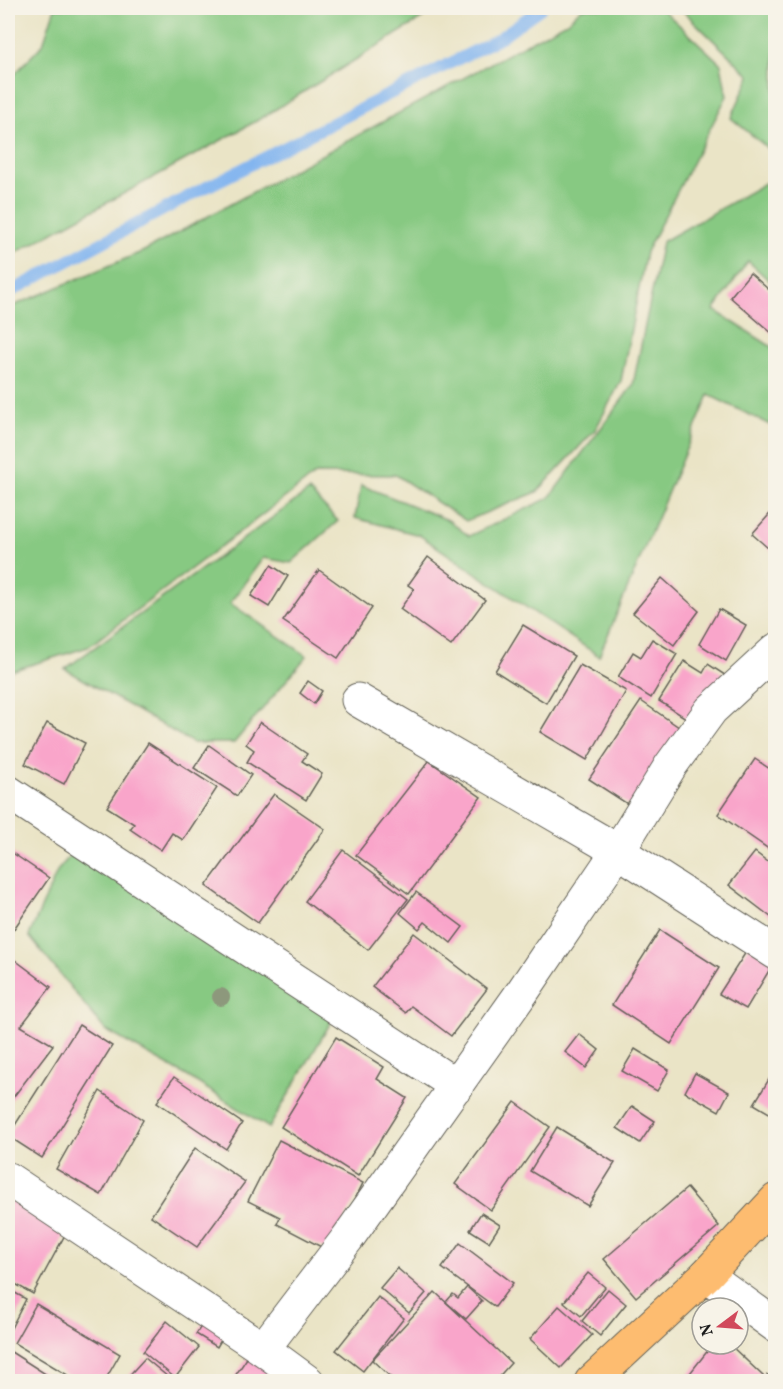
<svg xmlns="http://www.w3.org/2000/svg" width="783" height="1389" viewBox="0 0 783 1389" font-family="Vollkorn,serif">
	<style>
		.green { fill: #87c982; stroke: #52724f; stroke-width: 1.5 }
		.lines { fill: none; stroke-linecap: round; stroke-linejoin: round }
		.stream { stroke: #83b5ef; stroke-width: 12 }
		.building { fill: #f9a5ca }
		.minor-casing { stroke: #646258; stroke-width: 35 }
		.trunk-casing { stroke: #646258; stroke-width: 35 }
		.minor { stroke: #fff; stroke-width: 33 }
		.trunk { stroke: #fdbc6f; stroke-width: 33 }
		.tree { fill: #8d987c }
	</style>
	<rect width="100%" height="100%" fill="#f7f3e8"/>
	<filter id="ink" filterUnits="userSpaceOnUse"><feTurbulence type="fractalNoise" baseFrequency=".0167" numOctaves="2"/><feDisplacementMap in="SourceGraphic" scale="12" xChannelSelector="R" yChannelSelector="G"/><feConvolveMatrix kernelMatrix="1 2 1 2 8 2 1 2 1" color-interpolation-filters="sRGB"/></filter>
	<filter id="wash" filterUnits="userSpaceOnUse"><feTurbulence type="fractalNoise" baseFrequency=".008" numOctaves="4" result="noise"/><feDisplacementMap in="SourceGraphic" scale="24" xChannelSelector="R" yChannelSelector="G"/><feGaussianBlur stdDeviation="1.35" result="paint"/><feColorMatrix in="noise" values="0 0 0 0 0 0 0 0 0 0 0 0 0 0 0 0 0 1.4 0 .05"/><feComposite in="paint" operator="in"/></filter>
	<g filter="url(#wash)">
		<rect width="100%" height="100%" fill="#eae4c6"/>
		<!-- green -->
		<g class="green">
			<polygon points="55,8 439,8 260,119 8,257 8,81 43,44"/>
			<polygon points="582,8 658,8 663,10 721,64 727,96 646,252 621,381 595,430 537,492 466,521 396,475 316,474 88,647 8,672 8,308 144,251 567,22"/>
			<polygon points="680,8 775,8 775,154 731,118 750,76"/>
			<polygon points="772,179 776,181 775,286 748,261 714,310 775,349 775,419 770,425 709,395 599,656 419,535 355,518 361,485 448,520 469,536 549,498 633,385 662,242"/>
			<polygon points="309,491 338,521 291,563 263,558 230,603 307,656 234,743 193,743 65,669"/>
			<polygon points="76,849 334,1017 269,1128 187,1076 105,1030 29,936 58,870"/>
		</g>
		<g class="lines">
			<!-- stream -->
			<polyline class="stream" points="8,293 191,195 498,39 541,8"/>
		</g>
		<g id="blocks">
			<!-- building -->
			<g class="building">
				<polygon points="750,273 776,296 774,335 730,297"/>
				<polygon points="776,507 776,555 752,534"/>
				<polygon points="428,557 485,600 451,646 400,609 414,589 408,585"/>
				<polygon points="271,565 288,576 269,607 251,596"/>
				<polygon points="319,570 372,608 338,658 283,621"/>
				<polygon points="662,578 699,611 674,645 633,613"/>
				<polygon points="719,609 746,625 726,661 699,644"/>
				<polygon points="523,625 574,656 546,703 495,671"/>
				<polygon points="652,639 677,654 651,698 618,677 633,652 641,657"/>
				<polygon points="684,661 703,673 708,664 731,679 700,727 659,701"/>
				<polygon points="580,665 626,691 587,760 540,732"/>
				<polygon points="308,681 322,691 314,704 300,693"/>
				<polygon points="641,701 686,732 635,809 589,779"/>
				<polygon points="260,722 307,754 302,761 322,774 306,800 247,762 254,750 246,744"/>
				<polygon points="47,723 85,743 64,784 25,764"/>
				<polygon points="148,743 217,788 183,840 172,833 161,850 130,829 134,824 107,807"/>
				<polygon points="209,745 251,775 237,796 194,768"/>
				<polygon points="755,759 776,773 776,854 718,814"/>
				<polygon points="429,761 481,797 409,894 356,855"/>
				<polygon points="274,794 325,829 258,923 206,886"/>
				<polygon points="8,850 49,878 9,936 8,935"/>
				<polygon points="343,850 408,899 368,950 305,901"/>
				<polygon points="755,852 776,868 776,921 729,885"/>
				<polygon points="416,892 463,927 451,943 425,922 419,929 400,913"/>
				<polygon points="660,930 719,968 671,1044 612,1005"/>
				<polygon points="414,933 487,989 451,1036 411,1006 406,1013 372,987"/>
				<polygon points="753,941 776,959 746,1009 719,994"/>
				<polygon points="11,957 51,987 21,1026 53,1045 8,1104 8,961"/>
				<polygon points="79,1025 112,1046 42,1158 8,1136"/>
				<polygon points="579,1034 599,1050 586,1068 565,1052"/>
				<polygon points="336,1037 384,1067 377,1079 407,1098 358,1176 281,1127"/>
				<polygon points="635,1049 669,1070 657,1091 622,1071"/>
				<polygon points="695,1073 729,1092 719,1111 685,1092"/>
				<polygon points="771,1076 776,1079 776,1117 754,1104"/>
				<polygon points="174,1077 242,1123 226,1149 157,1102"/>
				<polygon points="100,1091 143,1120 101,1195 56,1169"/>
				<polygon points="515,1102 550,1127 491,1210 455,1184"/>
				<polygon points="632,1106 655,1121 640,1143 617,1128"/>
				<polygon points="557,1127 615,1163 588,1206 530,1171"/>
				<polygon points="279,1140 363,1183 329,1251 277,1224 280,1217 248,1201"/>
				<polygon points="195,1148 245,1182 197,1247 151,1216"/>
				<polygon points="687,1188 719,1226 636,1297 604,1259"/>
				<polygon points="8,1199 67,1231 33,1294 8,1280"/>
				<polygon points="481,1213 500,1225 489,1242 470,1230"/>
				<polygon points="460,1243 513,1283 495,1307 442,1268"/>
				<polygon points="397,1268 426,1293 409,1313 380,1288"/>
				<polygon points="588,1273 605,1287 581,1316 564,1302"/>
				<polygon points="467,1287 482,1301 466,1319 446,1302 453,1294 458,1298"/>
				<polygon points="8,1289 26,1299 8,1334"/>
				<polygon points="608,1289 626,1304 600,1336 582,1321"/>
				<polygon points="435,1292 511,1363 494,1382 396,1382 372,1360"/>
				<polygon points="378,1297 404,1318 363,1371 336,1350"/>
				<polygon points="36,1304 120,1354 104,1382 79,1382 14,1343"/>
				<polygon points="559,1306 592,1335 561,1368 530,1339"/>
				<polygon points="207,1317 227,1330 217,1347 196,1334"/>
				<polygon points="167,1321 199,1347 175,1378 143,1352"/>
				<polygon points="713,1344 729,1344 764,1377 762,1382 683,1382"/>
				<polygon points="8,1350 58,1382 8,1382"/>
				<polygon points="251,1352 280,1373 275,1382 231,1382"/>
				<polygon points="145,1358 174,1382 123,1382"/>
				<polygon points="776,1374 776,1382 767,1382 767,1375"/>
			</g>
		</g>
	</g>
	<g filter="url(#ink)">
		<use href="#blocks" fill-opacity="0" stroke="#646258" stroke-width="1.5"/>
		<g class="lines">
			<defs>
				<g id="minor">
					<polyline points="358,700 618,851 776,953"/>
					<polyline points="8,792 457,1086"/>
					<polyline points="8,1179 263,1349 308,1382"/>
					<polyline points="706,1275 776,1326"/>
					<polyline points="263,1349 347,1239 523,991 618,851 671,765 711,710 776,650"/>
				</g>
				<polyline id="trunk" points="591,1382 706,1275 776,1200"/>
			</defs>
			<!-- minor casing -->
			<use href="#minor" class="minor-casing"/>
			<!-- trunk casing -->
			<use href="#trunk" class="trunk-casing"/>
			<!-- minor -->
			<use href="#minor" class="minor"/>
			<!-- trunk -->
			<use href="#trunk" class="trunk"/>
		</g>
		<!-- trees -->
		<circle class="tree" cx="221" cy="997" r="9"/>
	</g>
	<!-- margin -->
	<rect width="783" height="1389" fill="none" stroke="#f7f3e8" stroke-width="30"/>
	<!-- north arrow -->
	<g transform="translate(720 1326) rotate(254)"><circle r="28" fill="#f7f3e8" stroke="#9f9d96" stroke-width="1.5"/>
	<path d="M0-4.5L10 22L0 15L-10 22Z" fill="#d1495b"/>
	<text y="-9" font-size="16" font-weight="bold" text-anchor="middle" fill="#1c1c1c">N</text>
	</g>
</svg>
